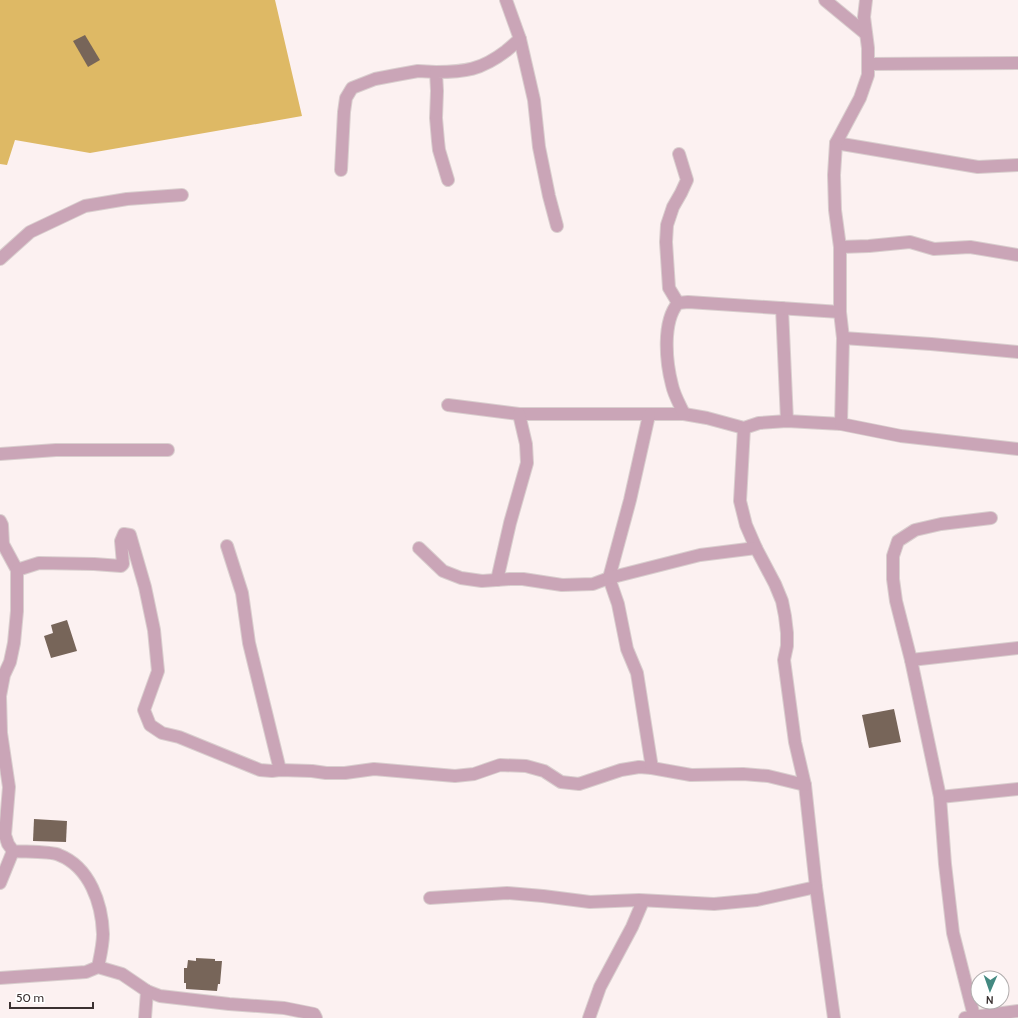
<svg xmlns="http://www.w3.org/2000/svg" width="1018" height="1018" viewBox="0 0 1018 1018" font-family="Cabin,sans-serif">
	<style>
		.forest { fill: #deb965 }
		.building { fill: #776559 }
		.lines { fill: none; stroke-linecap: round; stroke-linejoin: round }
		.minor-casing { stroke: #d9cece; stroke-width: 14 }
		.minor { stroke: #caa5b7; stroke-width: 12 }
	</style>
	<rect width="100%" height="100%" fill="#fcf1f1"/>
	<!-- forest -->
	<polygon class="forest" points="0,0 275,0 302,116 90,153 15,140 7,165 0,164"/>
	<!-- building -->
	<g class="building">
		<polygon points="85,35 100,60 88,67 73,41"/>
		<polygon points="67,620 77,651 51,658 44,636 53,633 51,625"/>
		<polygon points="894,709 901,742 869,748 862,715"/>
		<polygon points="34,819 67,821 66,842 33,841"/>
		<polygon points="196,958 215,959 215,961 222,961 220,984 218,984 217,991 186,989 186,983 184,983 184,968 187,968 188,960 196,961"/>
	</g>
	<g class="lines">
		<defs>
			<g id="minor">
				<polyline points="825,0 865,33"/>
				<polyline points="520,39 534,100 539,147 549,196 557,226"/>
				<polyline points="868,64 1018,63"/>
				<polyline points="836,143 978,167 1018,165"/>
				<polyline points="341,170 344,112 346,98 352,88 375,79 396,75 418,71 436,72"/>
				<path d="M448,180l-9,-30 -1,-9 -2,-23 1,-27 -1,-19c29,0 45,-2 70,-21 5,-4 9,-8 14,-12l-14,-39"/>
				<polyline points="840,247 869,246 910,242 934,249 970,247 1018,255"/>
				<polyline points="0,259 30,232 85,206 127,199 182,195"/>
				<polyline points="678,303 669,288 666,242 667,225 673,207 681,193 687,180 679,154"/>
				<polyline points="782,308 787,421"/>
				<polyline points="843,338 931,344 1018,352"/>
				<polyline points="448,405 519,414 684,414 707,418 744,428 759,423 787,421 841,424 901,436 1018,449"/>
				<path d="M684,414c-4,-9 -10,-19 -12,-29 -6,-23 -10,-63 6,-82l10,-1 152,10"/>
				<polyline points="841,424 843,338 840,312 840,247 835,210 834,175 836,143 860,98 868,75 868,48 864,17 866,0"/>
				<polyline points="744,428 740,501 746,525 756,548 775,584 782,601 785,616 787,633 787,646 784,660 795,742 805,785 816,887 834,1018"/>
				<polyline points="0,454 56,450 168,450"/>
				<polyline points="0,521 2,525 3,544 17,570 39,563 94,564 121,566 123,564 121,541 124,534 130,535 145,587 154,630 158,671 144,710 150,725 162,733 179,737 260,770 272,771 280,770 312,771 326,773 345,773 374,769 455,776 474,774 500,765 526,766 544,771 561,782 579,784 621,770 639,767 652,768 691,775 743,774 768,776 805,785"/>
				<polyline points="227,546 242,593 249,643 280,770"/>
				<polyline points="419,548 443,571 461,578 482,581 510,579 523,579 562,585 593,584 609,578 618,604 627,649 637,673 652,768"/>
				<path d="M17,570v41l-3,32 -4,19 -6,13 -4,21 1,37 8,54 -4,48 3,9 5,7c10,1 38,0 46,4 31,12 43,49 44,79 0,11 -3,23 -5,33"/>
				<polyline points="609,578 630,500 649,415"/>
				<polyline points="609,578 700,555 756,548"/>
				<polyline points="497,580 510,523 527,463 526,444 519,414"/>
				<polyline points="911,660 1018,648"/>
				<polyline points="940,797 1018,789"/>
				<polyline points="0,883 13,851"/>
				<polyline points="430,898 507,893 543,896 590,902 639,900 714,904 757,900 816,887"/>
				<polyline points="0,978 86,972 98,967 122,974 147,991 160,996 229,1004 284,1008 314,1014 316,1018"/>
				<polyline points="974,1016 953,933 945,864 940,797 911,660 896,601 893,579 893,556 898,541 915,530 941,524 991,518"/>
				<polyline points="145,1018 147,991"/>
				<polyline points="589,1018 600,987 632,927 643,901"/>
				<polyline points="965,1018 1018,1011"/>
			</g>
		</defs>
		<!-- minor casing -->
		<use href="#minor" class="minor-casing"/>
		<!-- minor -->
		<use href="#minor" class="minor"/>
	</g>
	<!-- north arrow -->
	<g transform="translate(990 990) rotate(182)"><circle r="19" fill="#ffffff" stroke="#b1adad"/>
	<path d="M0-3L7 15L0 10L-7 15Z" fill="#438981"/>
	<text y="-6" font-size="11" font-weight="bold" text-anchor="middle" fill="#3b3131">N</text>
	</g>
	<!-- scale -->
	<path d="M10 1002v6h83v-6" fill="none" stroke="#3b3131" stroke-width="2"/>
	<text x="16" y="1002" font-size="12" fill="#3b3131" stroke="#ffffff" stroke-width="3" paint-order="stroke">50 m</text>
</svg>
